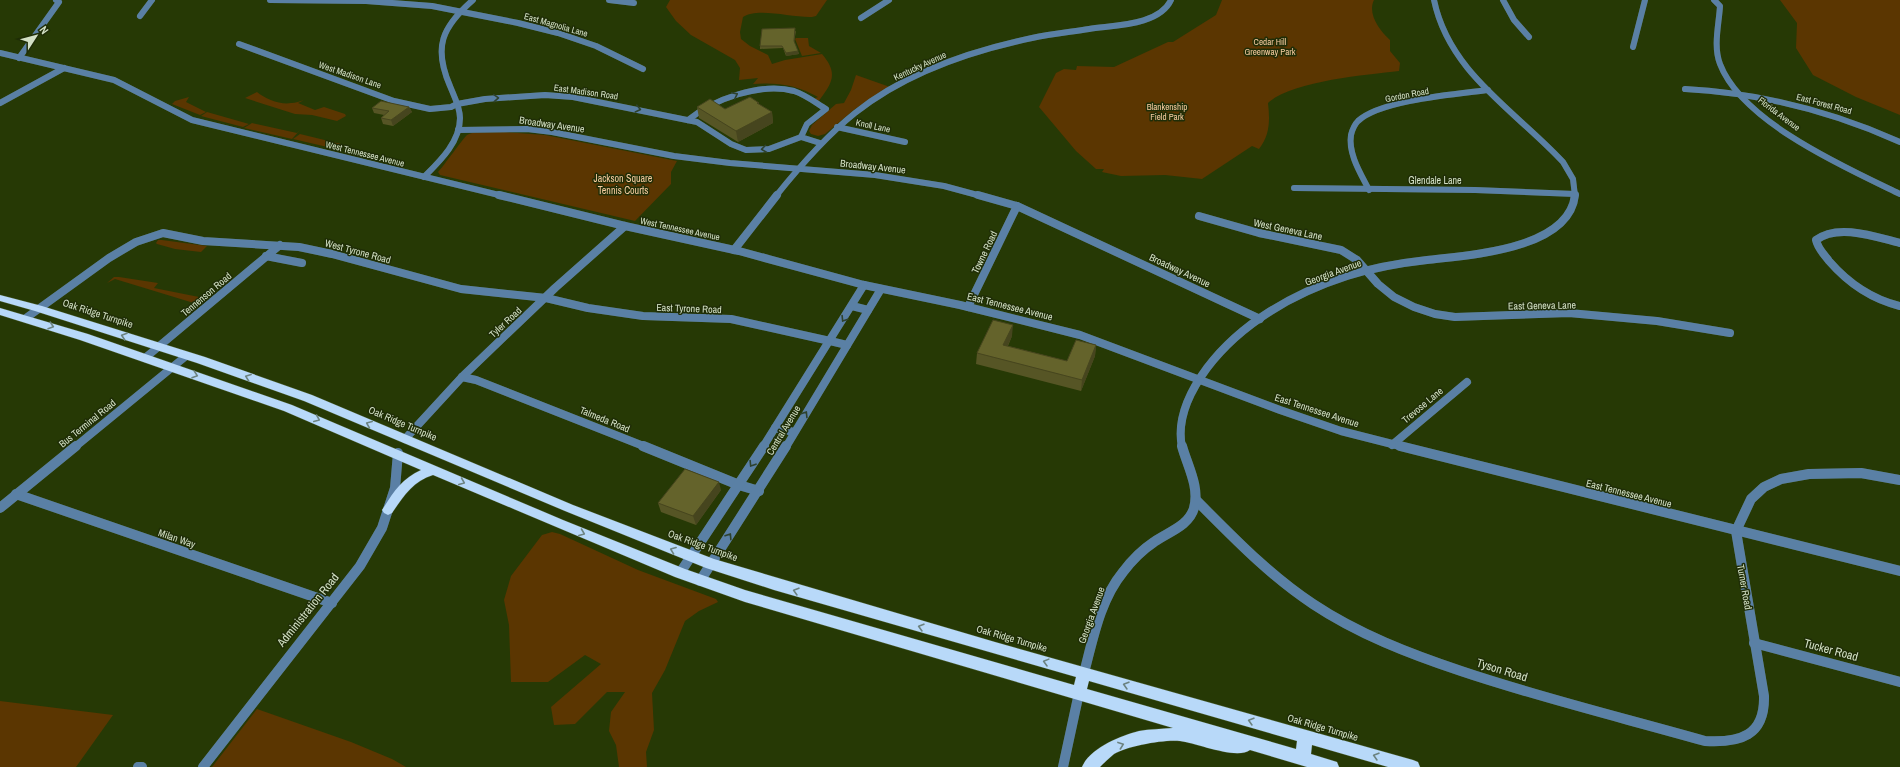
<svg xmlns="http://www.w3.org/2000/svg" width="1900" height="767" viewBox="0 0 1900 767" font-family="'Archivo Narrow',sans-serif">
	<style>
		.green { fill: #5b3601 }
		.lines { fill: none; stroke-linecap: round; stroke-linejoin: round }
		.minor-far2-casing { stroke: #455728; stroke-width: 6 }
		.minor-far1-casing { stroke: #455728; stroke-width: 8 }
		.minor-casing { stroke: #455728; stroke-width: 10 }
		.tertiary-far2-casing { stroke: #455728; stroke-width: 6 }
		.tertiary-far1-casing { stroke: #455728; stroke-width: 8 }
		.tertiary-casing { stroke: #455728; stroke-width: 10 }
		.trunk-casing { stroke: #455728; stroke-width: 1 }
		.minor-far2 { stroke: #5a80a5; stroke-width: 6 }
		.minor-far1 { stroke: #5a80a5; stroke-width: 8 }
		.minor { stroke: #5a80a5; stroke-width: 10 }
		.tertiary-far2 { stroke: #5a80a5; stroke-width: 6 }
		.tertiary-far1 { stroke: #5a80a5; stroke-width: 8 }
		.tertiary { stroke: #5a80a5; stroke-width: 10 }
		.trunk { fill: #b8d9f9; fill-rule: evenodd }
		.wall { fill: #565525 }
		.shaded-wall { fill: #46451e }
		.building { fill: #64632b; stroke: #46451e }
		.oneway { stroke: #2e422e }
		.oneway2 { stroke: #6c8380 }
		.labels { text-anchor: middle; stroke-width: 3; stroke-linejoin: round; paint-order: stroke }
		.far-street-label { font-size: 9px; fill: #d3e0c5; stroke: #1f2d07 }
		.far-park-label { font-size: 9px; fill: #f7cca0; stroke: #1f2d07 }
		.street-label { font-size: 10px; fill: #d3e0c5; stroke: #1f2d07 }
		.park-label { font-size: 10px; fill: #f7cca0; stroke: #1f2d07 }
		.near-street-label { font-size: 12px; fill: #d3e0c5; stroke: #1f2d07 }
	</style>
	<rect width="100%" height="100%" fill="#263905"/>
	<!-- green -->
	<g class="green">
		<path d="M670,0h157l-11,16 -4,1c-19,1 -54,-10 -69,0l-3,15 1,7 9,7 18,9 4,9 13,-4 37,-6c17,20 10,29 -4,48l-5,-3 5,-2c-21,-12 -41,-15 -65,-13l5,-6 -19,2 1,-12 -5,-8 -44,-25 -15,-14 -10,-14z"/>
		<path d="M1222,0h152c-7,14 6,31 16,40v11l10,12 -1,8c-33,4 -108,10 -131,32 2,17 2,32 -9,46l-7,-3 -50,33 -37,-4 -44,1 -19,-4 2,-3h-8l-20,-18 -37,-44 17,-34 8,-4 12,1 1,-4 37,1 54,-25h5l43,-27z"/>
		<polygon points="1780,0 1900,0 1900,115 1856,97 1813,75 1796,48 1797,23"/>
		<polygon points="796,38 808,38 809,46 821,53 802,56 795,39"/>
		<polygon points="856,75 890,87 855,109 825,134 818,136 811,134 809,131 812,125 836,104 844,103 851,90"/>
		<path d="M257,92c8,7 24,13 34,11 5,0 9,-2 13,-3l-6,3 17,7 9,-3 21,7 1,2 -9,5 -25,-6 -17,-1 -50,-16z"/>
		<polygon points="189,97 186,102 206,112 200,115 172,104 175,101"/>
		<polygon points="207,112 249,124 243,127 201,116"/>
		<polygon points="252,123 297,133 301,129 292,139 244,128"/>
		<path d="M505,132l40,3 132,26 -6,11v12l-36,37 -195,-46 -2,-3c5,-5 26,-35 29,-37 10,-5 26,-3 38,-3z"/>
		<polygon points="300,134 341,144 343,146 336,149 293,139"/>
		<polygon points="158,240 162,240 207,246 201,252 175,249 157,244 156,243"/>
		<polygon points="114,277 119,277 158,283 154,288 204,298 213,294 195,310 192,308 197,304 115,279 107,283"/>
		<polygon points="552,532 560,534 638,570 716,599 718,602 699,611 685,621 665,670 652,693 654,730 646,752 647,767 619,767 616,745 609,731 611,712 625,692 607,692 575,724 554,725 551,707 601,664 585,655 548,682 511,682 509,625 504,600 511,576 542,535"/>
		<polygon points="0,701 113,715 76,767 0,767"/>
		<polygon points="257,709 351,742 392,759 406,767 212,767"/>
	</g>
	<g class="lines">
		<defs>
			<g id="minor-far2">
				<polyline points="270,0 366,1 432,6 518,23 558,33 596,46 643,69"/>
				<polyline points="609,0 634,3"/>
				<polyline points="1503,0 1514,20 1529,37"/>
				<polyline points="140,16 152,0"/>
				<polyline points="861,18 889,0"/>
				<polyline points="239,44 394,101 430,109 451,107 457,104 485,99 545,95 573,97 697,122 731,144 746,150 769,149 801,137"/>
				<polyline points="1633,47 1645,0"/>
				<polyline points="19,58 59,2 56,0"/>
				<path d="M1685,89c75,4 146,22 215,53"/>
				<polyline points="0,103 64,68"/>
				<path d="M688,120c26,-21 73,-38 106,-29 12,4 22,12 32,18l-19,15 -6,13 19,6"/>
				<polyline points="837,127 905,142"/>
				<polyline points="458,130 527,129 552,132 674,156 730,163 875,175 944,186 981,196"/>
				<polyline points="1294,188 1475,190 1575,194"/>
				<path d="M1369,190c-8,-16 -21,-36 -18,-55 1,-4 3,-10 7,-14 22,-21 99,-27 130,-31"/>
				<path d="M776,196c24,-30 49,-59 79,-83 50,-40 115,-62 177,-75 19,-4 38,-6 57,-9 24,-4 70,-3 82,-29"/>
			</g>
			<g id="minor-far1">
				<polyline points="978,195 1017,206 1260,319"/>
				<polyline points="1199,216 1259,233 1341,250 1357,260 1378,284 1394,297 1414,307 1435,314 1455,317 1569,313 1657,321 1730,333"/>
				<path d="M1900,243c-24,-6 -62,-20 -84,-3 2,9 8,14 13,21 20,23 42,38 71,45"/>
				<polyline points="734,250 777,195"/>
				<polyline points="266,256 302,263"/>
				<polyline points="968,307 1017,206"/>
				<polyline points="26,318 109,258 136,242 163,233 203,241 299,247 332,254 461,289 546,298 588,308 643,316 731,319 830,341"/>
				<polyline points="145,358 280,245"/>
				<polyline points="462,377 476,380 646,447"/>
				<polyline points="405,439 462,377 555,288 625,226"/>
				<polyline points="1392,445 1467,382"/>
			</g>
			<g id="minor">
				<polyline points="643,446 739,485"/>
				<polyline points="16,494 332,603"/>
				<path d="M1196,500c37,37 73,75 117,104 45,30 97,50 148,67 80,27 163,47 244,70 35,2 60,-5 59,-45l-28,-165 15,-32 13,-12 17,-8 28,-5 52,-1 39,7"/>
				<polyline points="1754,643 1900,682"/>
				<polyline points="138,767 142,767"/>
				<polyline points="203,767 360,566 382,528 395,488 398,453"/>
			</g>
			<g id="tertiary-far2">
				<path d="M1434,0c15,73 82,111 129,162l10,17 2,17"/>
				<path d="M1714,0l6,6c-1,18 -7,40 0,58 22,58 126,104 180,130"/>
				<polyline points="0,53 114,80 192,120 503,196"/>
				<path d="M424,177c16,-16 36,-35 36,-59 0,-11 -6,-22 -10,-32 -17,-39 -8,-59 23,-86"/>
			</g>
			<g id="tertiary-far1">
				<polyline points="499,195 625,226 739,251 864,285 960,305 1080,335 1280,410 1341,431 1404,447"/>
				<polyline points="852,306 868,310"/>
				<polyline points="830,341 847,345"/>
				<polyline points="775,428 794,432"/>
				<polyline points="75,447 186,356"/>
				<polyline points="763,447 864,285"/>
				<polyline points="786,447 881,289"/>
				<path d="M1182,447c-6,-29 8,-56 25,-79 34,-45 87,-75 140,-92 25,-8 53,-13 80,-16 41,-5 142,-10 148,-65"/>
			</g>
			<g id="tertiary">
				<polyline points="1400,446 1900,571"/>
				<polyline points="739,485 759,491"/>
				<polyline points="0,508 76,446"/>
				<polyline points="680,573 764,446"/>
				<polyline points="700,581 786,446"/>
				<path d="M1084,673c9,-34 16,-73 39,-101 9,-12 19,-22 31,-30 14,-10 35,-16 40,-34 6,-21 -7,-43 -12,-62"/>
				<polyline points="1063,767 1079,693"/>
			</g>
			<path id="trunk" d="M0,295l42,11 163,51 107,38 261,110 141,54 281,83 418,118 5,2 2,5h-32l-76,-22 -1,9 26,8 2,5h-32l-57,-17c-14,10 -53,-7 -70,-9 -15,-2 -53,5 -66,13 -5,4 -10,9 -14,13h-18c8,-19 38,-31 57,-36 11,-2 23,-2 34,-3l-428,-126 -70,-25 -242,-102c-20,6 -30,22 -41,38l-4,2 -4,-2 -2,-3 2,-3c10,-16 19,-29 37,-37l-137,-59 -204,-71 -80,-25v-7l88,26 204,71 271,115 122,49 60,21 329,95 2,-8 -302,-87 -68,-22 -141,-57 -261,-110 -107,-38 -162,-52 -35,-10zM1089,681l208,60 -1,8 -209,-60z"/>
		</defs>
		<!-- minor-far2 casing -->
		<use href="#minor-far2" class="minor-far2-casing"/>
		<!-- minor-far1 casing -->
		<use href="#minor-far1" class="minor-far1-casing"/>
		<!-- minor casing -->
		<use href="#minor" class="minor-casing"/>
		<!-- tertiary-far2 casing -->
		<use href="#tertiary-far2" class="tertiary-far2-casing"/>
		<!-- tertiary-far1 casing -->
		<use href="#tertiary-far1" class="tertiary-far1-casing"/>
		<!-- tertiary casing -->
		<use href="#tertiary" class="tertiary-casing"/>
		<!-- trunk casing -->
		<use href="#trunk" class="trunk-casing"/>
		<!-- minor-far2 -->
		<use href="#minor-far2" class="minor-far2"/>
		<!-- minor-far1 -->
		<use href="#minor-far1" class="minor-far1"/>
		<!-- minor -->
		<use href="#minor" class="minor"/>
		<!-- tertiary-far2 -->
		<use href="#tertiary-far2" class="tertiary-far2"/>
		<!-- tertiary-far1 -->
		<use href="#tertiary-far1" class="tertiary-far1"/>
		<!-- tertiary -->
		<use href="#tertiary" class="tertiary"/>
		<!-- trunk -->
		<use href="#trunk" class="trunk"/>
	</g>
	<!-- wall -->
	<g class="wall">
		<polygon points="796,31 794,42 798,51 799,54 786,56 783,48 760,49 760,46"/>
		<polygon points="759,103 759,105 772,112 773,123 738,142 699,118 697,107 725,109"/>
		<polygon points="409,107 412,112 393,126 383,124 381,118 384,115 374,113 372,108"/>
		<polygon points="1012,336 1008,346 1067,361 1096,345 1095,356 1081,391 976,364 977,353"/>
		<polygon points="721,490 696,525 661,512 658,503"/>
	</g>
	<!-- shaded-wall -->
	<g class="shaded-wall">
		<polygon points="798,51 799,54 786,56 786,53"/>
		<polygon points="409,107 412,112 393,126 391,120"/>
		<polygon points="772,112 773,123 738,142 736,131"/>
		<polygon points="1013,325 1012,336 1003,356 1003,345"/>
		<polygon points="1096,345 1095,356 1081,391 1082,380"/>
		<polygon points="719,482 721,490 696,525 693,516"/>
	</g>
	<!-- building -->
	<g class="building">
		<polygon points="795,28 794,41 798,51 786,53 782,46 760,46 762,29"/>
		<polygon points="750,97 759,103 757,103 772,112 736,131 697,107 710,99 725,109"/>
		<polygon points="381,101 409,107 391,120 381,118 389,111 372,108"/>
		<polygon points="993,320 1013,325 1003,345 1067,361 1076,340 1096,345 1082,380 977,353"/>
		<polygon points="685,469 719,482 693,516 658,503"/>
	</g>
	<!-- one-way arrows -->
	<defs><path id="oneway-chevron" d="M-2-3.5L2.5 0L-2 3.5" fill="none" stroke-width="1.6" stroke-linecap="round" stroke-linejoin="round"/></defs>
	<g class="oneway">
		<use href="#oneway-chevron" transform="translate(735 95) rotate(-26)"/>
		<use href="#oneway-chevron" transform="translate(496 98) rotate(-4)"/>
		<use href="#oneway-chevron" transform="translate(638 109) rotate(13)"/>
		<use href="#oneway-chevron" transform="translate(764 149) rotate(172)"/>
		<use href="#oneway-chevron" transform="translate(844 319) rotate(122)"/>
		<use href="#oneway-chevron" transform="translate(805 414) rotate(-58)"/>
		<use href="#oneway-chevron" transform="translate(752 464) rotate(122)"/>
		<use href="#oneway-chevron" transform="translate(729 536) rotate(-57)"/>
	</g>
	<g class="oneway2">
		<use href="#oneway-chevron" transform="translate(51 326) rotate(18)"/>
		<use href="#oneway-chevron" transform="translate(124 336) rotate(-162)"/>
		<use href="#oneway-chevron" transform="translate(195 375) rotate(19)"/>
		<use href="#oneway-chevron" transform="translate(248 377) rotate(-160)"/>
		<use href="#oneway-chevron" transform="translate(317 419) rotate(23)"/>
		<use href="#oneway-chevron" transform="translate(369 424) rotate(-157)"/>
		<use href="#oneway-chevron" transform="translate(462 482) rotate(23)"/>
		<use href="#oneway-chevron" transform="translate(582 533) rotate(22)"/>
		<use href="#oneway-chevron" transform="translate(673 550) rotate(-159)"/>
		<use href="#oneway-chevron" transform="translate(796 591) rotate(-164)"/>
		<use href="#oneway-chevron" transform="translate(921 627) rotate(-164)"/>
		<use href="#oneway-chevron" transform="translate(1046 662) rotate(-165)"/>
		<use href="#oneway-chevron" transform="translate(1126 685) rotate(-164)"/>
		<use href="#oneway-chevron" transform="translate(1251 721) rotate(-164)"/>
		<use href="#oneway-chevron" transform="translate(1121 745) rotate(-20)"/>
		<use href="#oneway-chevron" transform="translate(1376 756) rotate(-164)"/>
	</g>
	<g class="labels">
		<!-- far-street labels -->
		<g class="far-street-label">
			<text transform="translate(556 25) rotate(16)" y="3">East Magnolia Lane</text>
			<text transform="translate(920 66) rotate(-25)" y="3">Kentucky Avenue</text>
			<text transform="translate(350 75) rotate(19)" y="3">West Madison Lane</text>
			<text transform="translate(586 92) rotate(8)" y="3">East Madison Road</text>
			<text transform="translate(1407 95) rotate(-11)" y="3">Gordon Road</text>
			<text transform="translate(1824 104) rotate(15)" y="3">East Forest Road</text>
			<text transform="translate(1779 114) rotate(37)" y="3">Florida Avenue</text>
			<text transform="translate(873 126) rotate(12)" y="3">Knoll Lane</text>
			<text transform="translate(365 154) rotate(14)" y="3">West Tennessee Avenue</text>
			<text transform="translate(680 229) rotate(12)" y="3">West Tennessee Avenue</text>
		</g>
		<!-- far-park labels -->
		<g class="far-park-label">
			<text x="1270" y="45">Cedar Hill<tspan x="1270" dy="10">Greenway Park</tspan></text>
			<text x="1167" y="110">Blankenship<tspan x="1167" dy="10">Field Park</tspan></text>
		</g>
		<!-- street labels -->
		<g class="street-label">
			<text transform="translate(552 124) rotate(8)" y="4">Broadway Avenue</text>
			<text transform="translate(873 166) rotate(6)" y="4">Broadway Avenue</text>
			<text x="1435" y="184">Glendale Lane</text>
			<text transform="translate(1288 229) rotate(12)" y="4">West Geneva Lane</text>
			<text transform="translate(358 251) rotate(15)" y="4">West Tyrone Road</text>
			<text transform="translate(984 252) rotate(-64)" y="4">Towne Road</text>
			<text transform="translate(1180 270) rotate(25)" y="4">Broadway Avenue</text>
			<text transform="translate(1333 272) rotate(-20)" y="4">Georgia Avenue</text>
			<text transform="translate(206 294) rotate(-40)" y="4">Tennenson Road</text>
			<text transform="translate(1542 305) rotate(-1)" y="4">East Geneva Lane</text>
			<text transform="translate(1010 306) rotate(14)" y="4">East Tennessee Avenue</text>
			<text transform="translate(689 308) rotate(2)" y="4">East Tyrone Road</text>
			<text transform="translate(98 313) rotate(18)" y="4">Oak Ridge Turnpike</text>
			<text transform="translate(505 322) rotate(-43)" y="4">Tyler Road</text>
			<text transform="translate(1422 405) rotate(-40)" y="4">Trevose Lane</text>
			<text transform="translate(1317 410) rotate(18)" y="4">East Tennessee Avenue</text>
			<text transform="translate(605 419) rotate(22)" y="4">Talmeda Road</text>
			<text transform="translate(87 423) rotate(-39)" y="4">Bus Terminal Road</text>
			<text transform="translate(403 423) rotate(23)" y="4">Oak Ridge Turnpike</text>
			<text transform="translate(783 430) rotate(-59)" y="4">Central Avenue</text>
			<text transform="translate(1629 493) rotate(14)" y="4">East Tennessee Avenue</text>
			<text transform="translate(177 538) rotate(19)" y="4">Milan Way</text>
			<text transform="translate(703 545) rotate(20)" y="4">Oak Ridge Turnpike</text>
			<text transform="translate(1745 587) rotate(80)" y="4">Turner Road</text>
			<text transform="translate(1091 615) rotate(-70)" y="4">Georgia Avenue</text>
			<text transform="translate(1012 638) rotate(16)" y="4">Oak Ridge Turnpike</text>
			<text transform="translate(1323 727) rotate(16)" y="4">Oak Ridge Turnpike</text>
		</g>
		<!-- park labels -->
		<g class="park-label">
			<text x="623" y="182">Jackson Square<tspan x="623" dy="12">Tennis Courts</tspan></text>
		</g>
		<!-- near-street labels -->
		<g class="near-street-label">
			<text transform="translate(308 610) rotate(-51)" y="4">Administration Road</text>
			<text transform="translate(1831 650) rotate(15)" y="4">Tucker Road</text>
			<text transform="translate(1502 670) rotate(17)" y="4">Tyson Road</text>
		</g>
	</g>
	<!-- north arrow -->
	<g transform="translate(36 36) rotate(54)" stroke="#1f2d07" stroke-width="3" paint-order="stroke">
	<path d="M0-3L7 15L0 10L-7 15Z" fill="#d3e0c5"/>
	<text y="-6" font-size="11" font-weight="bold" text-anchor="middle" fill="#d3e0c5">N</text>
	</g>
</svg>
